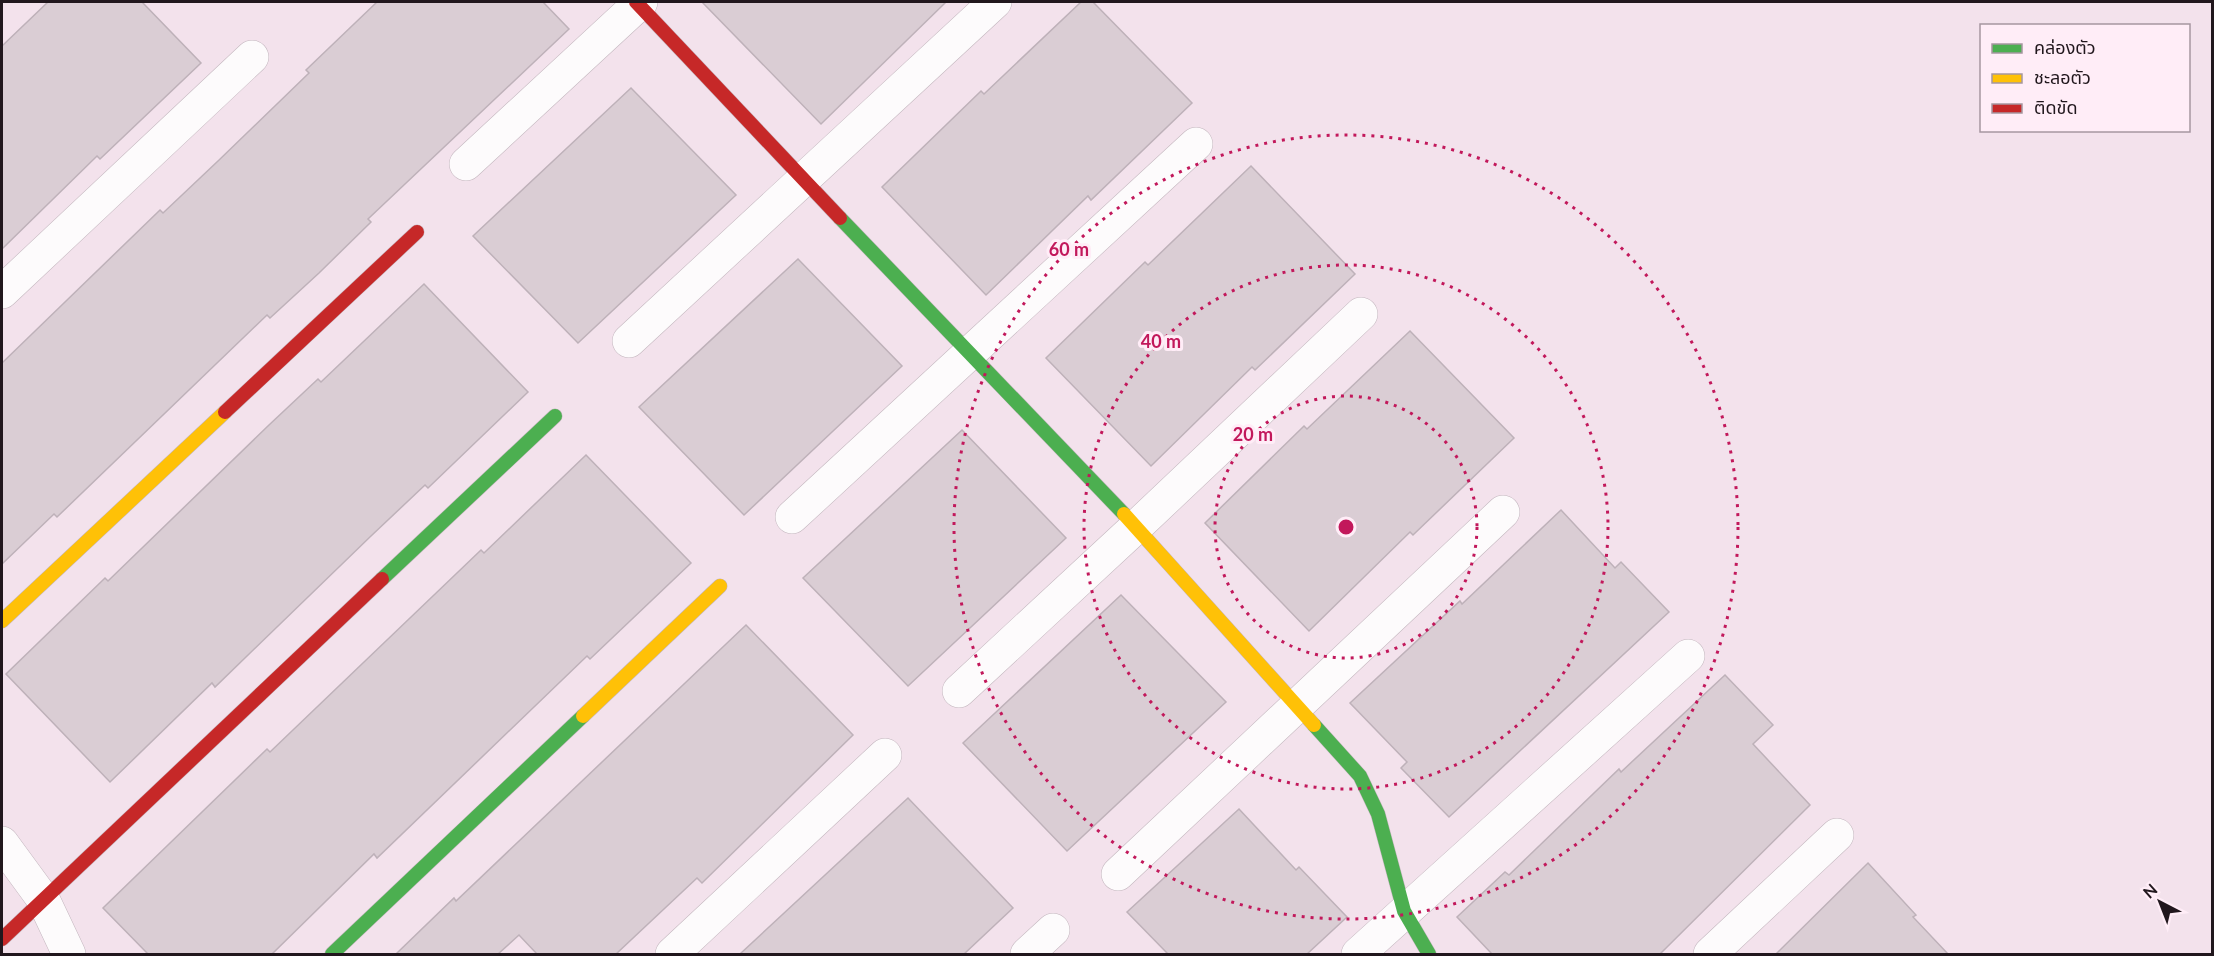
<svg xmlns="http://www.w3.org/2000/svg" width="2214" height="956" viewBox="0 0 2214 956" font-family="Lato,'Noto Sans Thai',sans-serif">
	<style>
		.building { fill: #dacdd4; stroke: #beb1b9; stroke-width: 1.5 }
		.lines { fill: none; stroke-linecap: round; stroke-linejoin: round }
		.street-casing { stroke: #c3b6be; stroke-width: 34 }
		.fast-casing { stroke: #c3b6be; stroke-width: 15 }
		.slow-casing { stroke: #c3b6be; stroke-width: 15 }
		.jam-casing { stroke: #c3b6be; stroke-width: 15 }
		.street { stroke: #fdfbfc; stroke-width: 33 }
		.fast { stroke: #4caf50; stroke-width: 14 }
		.slow { stroke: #ffc107; stroke-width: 14 }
		.jam { stroke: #c62828; stroke-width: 14 }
		.ring { fill: none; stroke: #c2185b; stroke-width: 3; stroke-dasharray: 3 6 }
		.centre { fill: #c2185b; stroke: #ffedf7; stroke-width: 3 }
		.ring-label { font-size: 18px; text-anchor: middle; font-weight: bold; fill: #c2185b; stroke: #ffedf7; stroke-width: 6; stroke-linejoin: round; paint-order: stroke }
	</style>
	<rect width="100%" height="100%" fill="#f3e2ec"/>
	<!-- building -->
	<g class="building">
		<polygon points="48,2 142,2 201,63 100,159 97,156 2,249 2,46"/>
		<polygon points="377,2 543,2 569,29 368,219 371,222 319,273 270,318 267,315 57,517 54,514 2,564 2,363 160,210 163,213 218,161 309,73 306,70"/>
		<polygon points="702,2 946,2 821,124"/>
		<polygon points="1081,2 1093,2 1192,103 1091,200 1088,196 986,295 882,187 981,91 984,94"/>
		<polygon points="631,88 736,195 578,343 473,236"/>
		<polygon points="1251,166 1355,274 1255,370 1252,367 1151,466 1046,358 1145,262 1148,265"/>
		<polygon points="798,259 902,366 744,515 639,407"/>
		<polygon points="424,284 528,392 428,488 425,485 371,536 215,687 212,683 110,782 6,674 105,578 108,581 269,425 318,379 321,382"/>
		<polygon points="1410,331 1514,438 1413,535 1410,532 1309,631 1205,523 1304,426 1307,429"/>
		<polygon points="962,430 1066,538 908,686 803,578"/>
		<polygon points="586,455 691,563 590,659 587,656 377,858 374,854 272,954 148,954 103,908 267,749 270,752 481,550 484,553"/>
		<polygon points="1561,510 1615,568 1621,562 1669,612 1449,817 1401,768 1407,762 1350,703 1460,601 1462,604"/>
		<polygon points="1121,595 1226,702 1067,851 963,743"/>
		<polygon points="746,625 853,735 702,883 697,878 616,954 537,954 519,935 498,954 396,954 454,898 456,901"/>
		<polygon points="1725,675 1773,725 1753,744 1810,805 1660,954 1492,954 1457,917 1505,872 1509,875 1619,769 1621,772"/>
		<polygon points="908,798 1013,908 964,954 740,954"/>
		<polygon points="1239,809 1296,870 1299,867 1347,917 1307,954 1168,954 1127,912"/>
		<polygon points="1868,863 1916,915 1913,917 1948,954 1776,954"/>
	</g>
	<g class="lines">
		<defs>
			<g id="street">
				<polyline points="466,164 641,2"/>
				<polyline points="2,292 252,57"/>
				<polyline points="629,341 995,2"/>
				<polyline points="792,517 1196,144"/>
				<polyline points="959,691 1136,527 1361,314"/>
				<polyline points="2,843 43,899 69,954"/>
				<polyline points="1118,874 1503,512"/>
				<polyline points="672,954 885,755"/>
				<polyline points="1027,954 1053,930"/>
				<polyline points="1358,954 1688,656"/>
				<polyline points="1710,954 1837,835"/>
			</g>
			<g id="fast">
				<polyline points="840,218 1124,514"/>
				<polyline points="382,579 555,416"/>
				<polyline points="1314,725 1360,776 1378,814 1404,911 1429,954"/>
				<polyline points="332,954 583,716"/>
			</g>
			<g id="slow">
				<polyline points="1124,514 1314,725"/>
				<polyline points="2,621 225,412"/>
				<polyline points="583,716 720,586"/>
			</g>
			<g id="jam">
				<polyline points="636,2 840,218"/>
				<polyline points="225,412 417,232"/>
				<polyline points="2,939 382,579"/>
			</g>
		</defs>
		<!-- street casing -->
		<use href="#street" class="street-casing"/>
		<!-- fast casing -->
		<use href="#fast" class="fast-casing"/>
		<!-- slow casing -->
		<use href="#slow" class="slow-casing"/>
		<!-- jam casing -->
		<use href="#jam" class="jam-casing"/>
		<!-- street -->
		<use href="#street" class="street"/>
		<!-- fast -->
		<use href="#fast" class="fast"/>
		<!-- slow -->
		<use href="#slow" class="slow"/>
		<!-- jam -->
		<use href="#jam" class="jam"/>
	</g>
	<!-- distance rings -->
	<g class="ring">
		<circle cx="1346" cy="527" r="131"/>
		<circle cx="1346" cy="527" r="262"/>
		<circle cx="1346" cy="527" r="392"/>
	</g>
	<circle cx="1346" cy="527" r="9" class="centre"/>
	<g class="ring-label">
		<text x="1069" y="256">60 m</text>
		<text x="1161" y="348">40 m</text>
		<text x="1253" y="441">20 m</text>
	</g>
	<!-- border -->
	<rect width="2214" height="956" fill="none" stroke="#21171d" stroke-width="6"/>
	<!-- legend -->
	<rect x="1980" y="24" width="210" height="108" fill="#ffedf7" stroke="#a697a0" stroke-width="1.5"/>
	<rect x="1992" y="44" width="30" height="9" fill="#4caf50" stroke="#a697a0" stroke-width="1.5"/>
	<text x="2034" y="54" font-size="18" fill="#21171d">คล่องตัว</text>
	<rect x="1992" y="74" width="30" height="9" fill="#ffc107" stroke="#a697a0" stroke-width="1.5"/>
	<text x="2034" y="84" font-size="18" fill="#21171d">ชะลอตัว</text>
	<rect x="1992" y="104" width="30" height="9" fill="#c62828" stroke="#a697a0" stroke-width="1.5"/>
	<text x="2034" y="114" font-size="18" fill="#21171d">ติดขัด</text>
	<!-- north arrow -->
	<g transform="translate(2160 902) rotate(318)" stroke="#ffedf7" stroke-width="4.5" paint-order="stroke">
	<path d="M0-4.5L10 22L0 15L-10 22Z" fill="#21171d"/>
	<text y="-9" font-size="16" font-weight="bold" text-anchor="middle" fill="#21171d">N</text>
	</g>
</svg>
